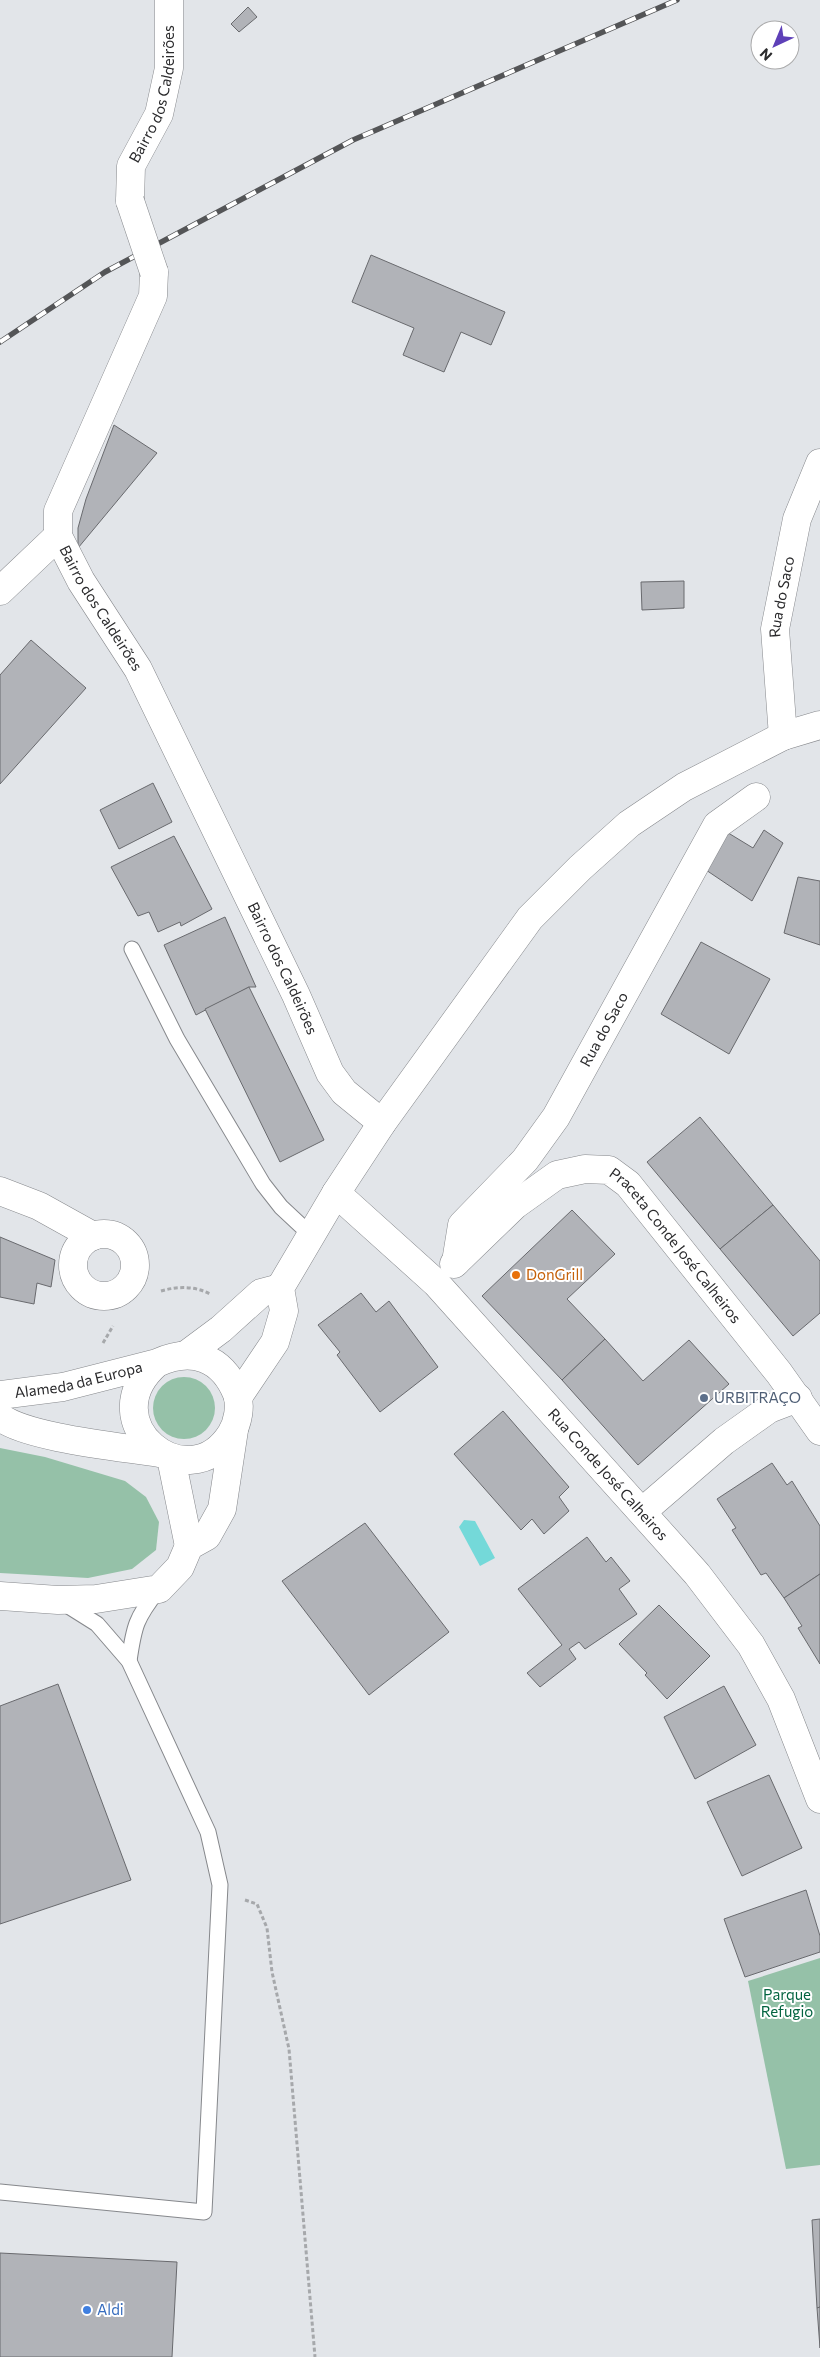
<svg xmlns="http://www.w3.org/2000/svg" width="820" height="2357" viewBox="0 0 820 2357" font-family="Commissioner,sans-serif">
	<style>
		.green { fill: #95c1a8 }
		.water { fill: #74d9d9 }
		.building { fill: #b1b3b8; stroke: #696a6e }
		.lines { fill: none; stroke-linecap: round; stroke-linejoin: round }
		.service-casing { stroke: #86888c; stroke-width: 17 }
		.minor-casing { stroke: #86888c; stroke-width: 29 }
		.secondary-casing { stroke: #86888c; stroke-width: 29 }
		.path { stroke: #a6a8ab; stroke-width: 3; stroke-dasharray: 4 2.5; stroke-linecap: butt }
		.service { stroke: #fff; stroke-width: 15 }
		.minor { stroke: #fff; stroke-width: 28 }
		.secondary { stroke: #fff; stroke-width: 28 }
		.rail-casing { stroke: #545557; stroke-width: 5.5 }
		.rail { stroke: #fff; stroke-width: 4; stroke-dasharray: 11; stroke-linecap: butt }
		.minor-bridge-casing { stroke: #86888c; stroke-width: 29; stroke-linecap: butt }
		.minor-bridge { stroke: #fff; stroke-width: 28 }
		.food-dot { fill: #e8710a; stroke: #fff; stroke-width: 2 }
		.service-dot { fill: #5c6f8a; stroke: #fff; stroke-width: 2 }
		.shop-dot { fill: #3f7fe0; stroke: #fff; stroke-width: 2 }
		.labels { text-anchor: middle; stroke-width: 4; stroke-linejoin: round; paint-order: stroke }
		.street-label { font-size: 15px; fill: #2b2b2d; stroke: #fff }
		.food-label { font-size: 15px; fill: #c56008; stroke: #fff; text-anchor: start }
		.service-label { font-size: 15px; fill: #4e5e75; stroke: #fff; text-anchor: start }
		.park-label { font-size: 15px; fill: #036440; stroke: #fff }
		.shop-label { font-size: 15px; fill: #366cbe; stroke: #fff; text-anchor: start }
	</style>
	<rect width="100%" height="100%" fill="#e2e5e9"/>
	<!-- green -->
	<g class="green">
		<circle cx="184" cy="1408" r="31"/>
		<polygon points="0,1448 45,1457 125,1481 146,1497 159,1522 156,1550 132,1569 88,1578 0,1573"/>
		<polygon points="820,1958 820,2165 786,2169 748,1981"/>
	</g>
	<!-- water -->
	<polygon class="water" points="464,1520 475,1521 495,1558 480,1566 459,1527"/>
	<!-- building -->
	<g class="building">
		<polygon points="248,7 257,17 239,32 231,24"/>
		<polygon points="371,255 505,312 491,345 461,332 444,372 403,355 414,328 352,302"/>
		<polygon points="114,425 157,453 78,548 78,528 86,499"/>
		<polygon points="684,581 684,608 642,610 641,582"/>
		<polygon points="31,640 86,688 0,784 0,675"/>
		<polygon points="153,783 172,822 119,849 100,810"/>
		<polygon points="764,830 783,843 752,901 703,868 725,831 753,848"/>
		<polygon points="174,836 212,909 181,926 180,922 158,932 149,912 138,916 111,867"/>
		<polygon points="798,877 820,881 820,945 784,933"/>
		<polygon points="225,917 256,987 249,987 196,1015 164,945"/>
		<polygon points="701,942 770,979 729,1054 661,1014"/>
		<polygon points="249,987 324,1140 280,1162 205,1009"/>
		<polygon points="700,1117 773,1205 720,1249 647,1162"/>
		<polygon points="773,1205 820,1261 820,1313 793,1336 720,1249"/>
		<polygon points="572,1210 615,1254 567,1299 605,1339 562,1380 482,1296"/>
		<polygon points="0,1237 55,1260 51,1287 37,1283 34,1304 0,1297"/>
		<polygon points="361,1293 376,1312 389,1301 438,1367 380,1412 337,1355 340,1352 318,1325"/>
		<polygon points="605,1339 643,1381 689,1340 729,1384 638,1465 562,1380"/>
		<polygon points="503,1411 569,1487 559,1497 569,1511 544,1534 532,1519 521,1530 454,1454"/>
		<polygon points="772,1463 787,1485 792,1481 820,1526 820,1574 784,1598 766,1573 761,1575 732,1530 736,1528 717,1499"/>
		<polygon points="365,1523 449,1632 369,1695 282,1581"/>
		<polygon points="587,1537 606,1562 611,1557 630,1581 619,1589 637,1614 585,1649 579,1642 569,1649 576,1659 540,1687 527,1673 562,1645 518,1589"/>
		<polygon points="820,1574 820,1664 798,1628 802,1626 784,1598"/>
		<polygon points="659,1605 710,1656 667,1699 645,1675 647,1673 619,1644"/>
		<polygon points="58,1684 131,1880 0,1924 0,1706"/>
		<polygon points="724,1686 756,1745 695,1779 664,1717"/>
		<polygon points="769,1775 802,1848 742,1876 707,1802"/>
		<polygon points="806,1890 820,1936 820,1952 745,1977 724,1919"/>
		<polygon points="820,2219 820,2307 817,2308 812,2220"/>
		<polygon points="0,2253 177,2262 172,2357 0,2357"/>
		<polygon points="820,2307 820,2348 817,2308"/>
	</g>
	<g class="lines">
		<defs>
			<g id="service">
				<polyline points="132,949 177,1039 263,1184 281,1207 312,1236"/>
				<path d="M129,1661c5,-35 7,-43 29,-71"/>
				<polyline points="0,2192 204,2212 220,1885 208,1832 129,1661 97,1624 62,1602"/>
			</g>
			<g id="minor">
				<path id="s1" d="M130,201l1,-35 28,-52 10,-46v-68"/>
				<path id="s2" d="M154,272l-1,24 -95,215v25l23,45 57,88 158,326 34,78 14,19 38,31"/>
				<polyline points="0,591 58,536"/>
				<path id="s3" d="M783,736l-8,-107 22,-110 23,-56"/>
				<polyline points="0,1191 39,1206 93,1236"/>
				<path id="s4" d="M336,1193l100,90 261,291 54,71 30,54 39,100"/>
				<circle cx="104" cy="1265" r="31"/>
				<path id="s5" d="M456,1262l6,-37 63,-65 31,-43 161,-292 39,-28"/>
				<path id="s6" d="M454,1264l61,-59 42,-30 28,-6 24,1 19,14 151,189 41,58"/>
				<polyline points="643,1511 724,1441 769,1409 798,1398"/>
			</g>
			<g id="secondary">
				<polyline points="186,1355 221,1329 261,1293 280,1288"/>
				<path id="s7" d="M0,1395l63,-8 94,-24c35,-16 65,-6 80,31 4,12 1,29 -6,40 -43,68 -142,-12 -74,-71"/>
				<polyline points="238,1397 275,1342 284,1311 280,1288 336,1193 382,1123 530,918 580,868 629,824 684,787 783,736 820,725"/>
				<path d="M0,1417c27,21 122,30 159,36"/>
				<polyline points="171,1458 189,1546"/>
				<polyline points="0,1596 58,1600 96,1599 159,1589 180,1567 189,1546 207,1536 222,1509 234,1430"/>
			</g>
		</defs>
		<!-- service casing -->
		<use href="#service" class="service-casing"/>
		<!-- minor casing -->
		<use href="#minor" class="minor-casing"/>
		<!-- secondary casing -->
		<use href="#secondary" class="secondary-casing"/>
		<!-- path -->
		<g class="path">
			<path d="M161,1291c17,-5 34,-5 49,3"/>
			<polyline points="103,1343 113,1326"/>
			<polyline points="245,1900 257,1904 267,1928 272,1972 289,2049 315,2357"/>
		</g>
		<!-- service -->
		<use href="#service" class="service"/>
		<!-- minor -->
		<use href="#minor" class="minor"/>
		<!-- secondary -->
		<use href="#secondary" class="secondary"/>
		<defs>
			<polyline id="rail" points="0,342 105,272 353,140 677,0"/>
		</defs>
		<!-- rail casing -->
		<use href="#rail" class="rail-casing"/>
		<!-- rail -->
		<use href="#rail" class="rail"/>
		<defs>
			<polyline id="minor-bridge" points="130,201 154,272"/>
		</defs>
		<!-- minor-bridge casing -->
		<use href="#minor-bridge" class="minor-bridge-casing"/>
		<!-- minor-bridge -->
		<use href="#minor-bridge" class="minor-bridge"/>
	</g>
	<!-- markers -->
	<circle class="food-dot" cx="516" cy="1275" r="5"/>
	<circle class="service-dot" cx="704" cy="1398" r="5"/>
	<circle class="shop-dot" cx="87" cy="2310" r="5"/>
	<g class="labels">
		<!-- street labels -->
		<g class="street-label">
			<text dy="5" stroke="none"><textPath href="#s1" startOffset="112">Bairro dos Caldeirões</textPath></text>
			<text dy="5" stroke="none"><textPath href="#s3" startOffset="140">Rua do Saco</textPath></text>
			<text dy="5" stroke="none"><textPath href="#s2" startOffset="368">Bairro dos Caldeirões</textPath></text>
			<text dy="5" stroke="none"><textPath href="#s2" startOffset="772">Bairro dos Caldeirões</textPath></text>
			<text dy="5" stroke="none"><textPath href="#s5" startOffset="281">Rua do Saco</textPath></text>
			<text dy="5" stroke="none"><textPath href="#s6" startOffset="290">Praceta Conde José Calheiros</textPath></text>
			<text dy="5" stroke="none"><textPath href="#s7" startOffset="80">Alameda da Europa</textPath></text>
			<text dy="5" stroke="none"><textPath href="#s4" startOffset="392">Rua Conde José Calheiros</textPath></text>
		</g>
		<!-- food labels -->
		<g class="food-label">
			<text x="526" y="1280">DonGrill</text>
		</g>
		<!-- service labels -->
		<g class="service-label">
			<text x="714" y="1403">URBITRAÇO</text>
		</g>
		<!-- park labels -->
		<g class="park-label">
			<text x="787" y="2000">Parque<tspan x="787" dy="17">Refugio</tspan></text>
		</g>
		<!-- shop labels -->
		<g class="shop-label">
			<text x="97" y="2315">Aldi</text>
		</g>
	</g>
	<!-- north arrow -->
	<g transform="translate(775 45) rotate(224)"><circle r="24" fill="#ffffff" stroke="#aaaaab"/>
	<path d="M0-4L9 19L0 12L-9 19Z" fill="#5e40b8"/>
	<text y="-8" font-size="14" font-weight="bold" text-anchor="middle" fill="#2b2b2d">N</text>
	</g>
</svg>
